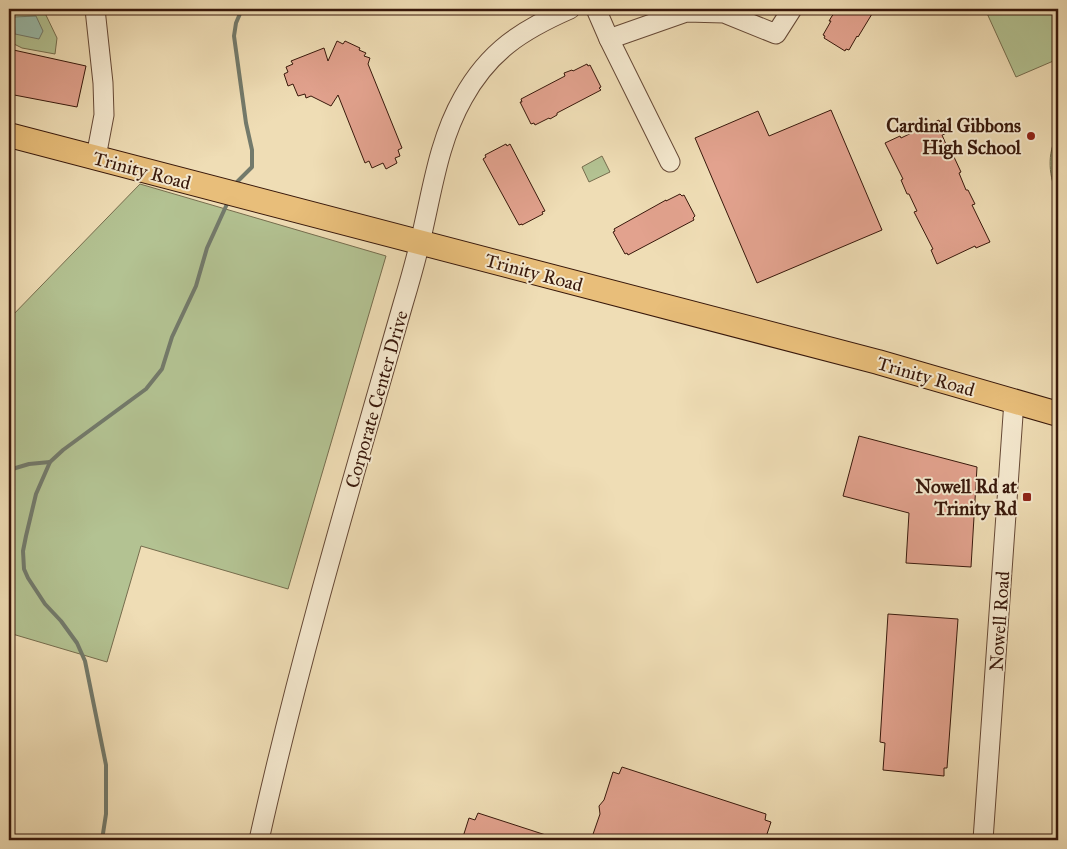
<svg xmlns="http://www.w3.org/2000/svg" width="1067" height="849" viewBox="0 0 1067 849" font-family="'IM FELL Great Primer',serif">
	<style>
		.green { fill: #b3c292; stroke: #766d4e }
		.water { fill: #9abcab; stroke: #737a6b }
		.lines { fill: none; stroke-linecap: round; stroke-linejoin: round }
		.stream { stroke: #737a6b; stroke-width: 4 }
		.building { fill: #e2a28e; stroke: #38180b }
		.minor-casing { stroke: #664936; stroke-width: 21 }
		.major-casing { stroke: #38180b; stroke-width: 26 }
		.minor { stroke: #f5e9cf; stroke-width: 19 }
		.major { stroke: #e8be7a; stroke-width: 24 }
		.poi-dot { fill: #8f2418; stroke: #f5e9cf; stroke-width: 2 }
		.labels { text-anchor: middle; stroke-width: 4; stroke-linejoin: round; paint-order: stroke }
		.poi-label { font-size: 19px; font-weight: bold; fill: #38180b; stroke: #f5e9cf; text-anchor: end }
		.street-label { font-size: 19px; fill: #38180b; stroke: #f5e9cf }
	</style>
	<rect width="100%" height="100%" fill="#efddb5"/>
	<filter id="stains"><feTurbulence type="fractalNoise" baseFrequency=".004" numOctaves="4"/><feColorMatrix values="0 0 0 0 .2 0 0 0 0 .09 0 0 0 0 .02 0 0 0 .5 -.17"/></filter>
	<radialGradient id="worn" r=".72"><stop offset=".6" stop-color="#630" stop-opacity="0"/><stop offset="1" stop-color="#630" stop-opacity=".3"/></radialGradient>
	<!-- green -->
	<g class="green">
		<polygon points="985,9 1058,9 1058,59 1016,77"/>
		<polygon points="44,11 57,38 55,54 22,48 12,43 10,36 9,13"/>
		<path d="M1058,133v65c-9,-22 -12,-43 0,-65z"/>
		<polygon points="602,156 610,172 589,182 582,167"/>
		<polygon points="140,184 386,256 288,589 141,546 107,662 9,633 9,319"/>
	</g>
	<!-- water -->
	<polygon class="water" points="36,16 43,31 39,39 15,34 14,17"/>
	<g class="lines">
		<!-- stream -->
		<g class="stream">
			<polyline points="236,183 252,167 252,150 246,123 234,36 236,23 242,9"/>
			<polyline points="9,470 29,464 50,462"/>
			<polyline points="102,840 106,814 106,765 85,661 77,643 61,621 45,604 28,578 24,569 23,551 26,536 36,494 50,462 63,450 146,389 162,369 172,337 196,286 207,248 227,204"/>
		</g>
	</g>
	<!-- building -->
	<g class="building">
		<polygon points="839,9 875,9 858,37 857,36 849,50 846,49 845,51 824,38 825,36 823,35 831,21 829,21 832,16"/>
		<polygon points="337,41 343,44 345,41 360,48 359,50 366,53 364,56 370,58 368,64 402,148 398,150 400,156 395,158 397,163 386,169 383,163 372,168 369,161 365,163 338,95 331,106 311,96 306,98 305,94 298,96 293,84 288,86 284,74 288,72 286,67 293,64 291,61 324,48 328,61"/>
		<polygon points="9,49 86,66 77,107 9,94"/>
		<polygon points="587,64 588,66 590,65 601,87 599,88 601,90 557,113 557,115 550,119 549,118 535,125 534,123 531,124 520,102 522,102 521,99 565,76 564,73 572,70 573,71"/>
		<polygon points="831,110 882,230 757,283 695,138 758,111 769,136"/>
		<polygon points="939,120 945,134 942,135 952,158 954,157 961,172 959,173 966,190 968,190 975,204 972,205 990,242 976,248 975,246 937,264 931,250 933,249 914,212 917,211 909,194 907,194 901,180 903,179 885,143 900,136 901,138"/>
		<polygon points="506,144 507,146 510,144 545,211 542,212 543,214 522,225 522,224 519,225 483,159 486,157 485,155"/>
		<polygon points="680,194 682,196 684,195 695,216 693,218 694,220 628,255 627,253 625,254 613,232 615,231 614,229 666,200 666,201"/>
		<polygon points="859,436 977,467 971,567 906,563 909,513 843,496"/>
		<polygon points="888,614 958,619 947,768 944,768 944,776 883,770 885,743 880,742"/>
		<polygon points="622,767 766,814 765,820 771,822 765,840 591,840 600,814 599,806 604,800 613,772 619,774"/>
		<polygon points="478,813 555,838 555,840 462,840 469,818 475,820"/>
	</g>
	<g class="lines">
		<defs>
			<g id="minor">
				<polyline points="95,9 103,83 104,115 96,157"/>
				<polyline points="596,9 609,39 670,162"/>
				<polyline points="609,39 686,12 724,13 776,34 792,9"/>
				<path d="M259,840c40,-180 93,-358 144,-536 6,-20 12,-41 17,-62 12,-49 18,-100 43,-144 26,-47 59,-68 107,-89"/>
				<polyline points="983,840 1014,401"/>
			</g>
			<polyline id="major" points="9,135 878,362 1058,414"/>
		</defs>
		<!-- minor casing -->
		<use href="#minor" class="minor-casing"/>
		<!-- major casing -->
		<use href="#major" class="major-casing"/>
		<!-- minor -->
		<use href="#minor" class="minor"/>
		<!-- major -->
		<use href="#major" class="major"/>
	</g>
	<!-- markers -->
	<g class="poi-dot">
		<circle cx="1031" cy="136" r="5"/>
		<rect x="1022" y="492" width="10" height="10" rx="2.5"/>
	</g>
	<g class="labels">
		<!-- poi labels -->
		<g class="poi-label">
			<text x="1021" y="132">Cardinal Gibbons<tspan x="1021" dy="22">High School</tspan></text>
			<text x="1017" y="493">Nowell Rd at<tspan x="1017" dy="22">Trinity Rd</tspan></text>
		</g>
		<!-- street labels -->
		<g class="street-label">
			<text transform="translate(142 170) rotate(15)" y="7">Trinity Road</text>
			<text transform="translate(534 272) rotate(15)" y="7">Trinity Road</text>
			<text transform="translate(926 376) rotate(16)" y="7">Trinity Road</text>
			<text transform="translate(376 399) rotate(-74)" y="7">Corporate Center Drive</text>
			<text transform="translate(999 621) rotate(-86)" y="7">Nowell Road</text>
		</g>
	</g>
	<!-- margin -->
	<rect width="1067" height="849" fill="none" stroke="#efddb5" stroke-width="30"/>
	<rect x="10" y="10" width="1047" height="829" fill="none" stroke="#38180b" stroke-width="2.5"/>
	<rect x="15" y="15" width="1037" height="819" fill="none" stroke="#38180b"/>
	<rect width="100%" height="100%" filter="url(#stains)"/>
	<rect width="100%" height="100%" fill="url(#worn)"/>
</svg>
